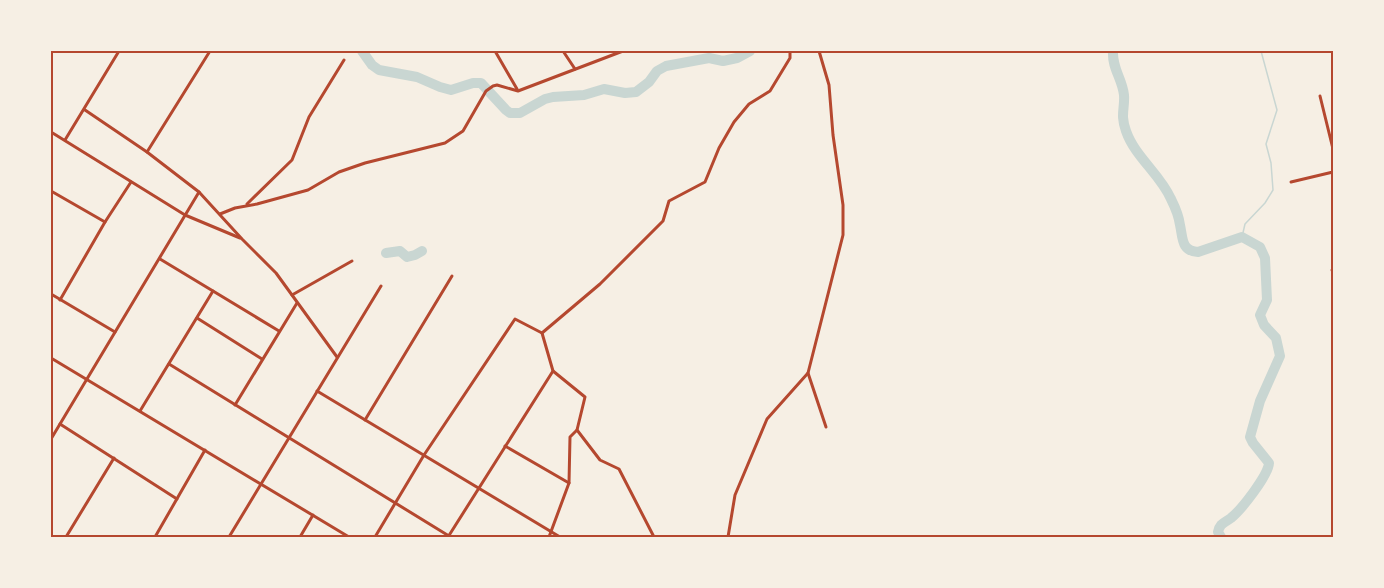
<svg xmlns="http://www.w3.org/2000/svg" width="1384" height="588" viewBox="0 0 1384 588" font-family="Signika,sans-serif">
	<style>
		.lines { fill: none; stroke-linecap: round; stroke-linejoin: round }
		.stream { stroke: #c9d6d2; stroke-width: 1.5 }
		.river { stroke: #c9d6d2; stroke-width: 10 }
		.minor { stroke: #b5482f; stroke-width: 3 }
		.neatline { fill: none; stroke: #b5482f; stroke-width: 2 }
	</style>
	<rect width="100%" height="100%" fill="#f6efe4"/>
	<g class="lines">
		<!-- stream -->
		<polyline class="stream" points="1242,237 1245,224 1265,203 1273,190 1271,163 1266,144 1277,110 1261,51"/>
		<!-- river -->
		<g class="river">
			<polyline points="362,51 372,65 379,70 417,77 440,87 451,90 473,83 481,83 506,110 510,113 520,113 545,99 553,97 584,95 604,89 625,93 636,92 649,82 657,71 666,66 709,58 723,61 737,58 750,51"/>
			<path d="M1113,51c-1,18 9,27 11,44 1,14 -4,19 2,36 9,26 34,43 45,68 4,8 8,18 9,26 3,13 1,26 18,27l44,-15 18,10 5,11 2,42 -7,15 4,10 12,13 4,18 -20,45 -10,36 3,6 16,20c-1,13 -28,47 -38,55 -7,5 -11,5 -13,14l3,5"/>
			<polyline points="386,253 400,251 407,257 415,255 422,251"/>
		</g>
		<!-- minor -->
		<g class="minor">
			<polyline points="495,51 517,89"/>
			<polyline points="563,51 575,69"/>
			<polyline points="1320,96 1333,149"/>
			<polyline points="85,110 147,152 199,192 242,239 276,273 337,357"/>
			<polyline points="51,132 185,215 240,238"/>
			<polyline points="65,140 119,51"/>
			<polyline points="147,152 210,51"/>
			<polyline points="1291,182 1333,172"/>
			<polyline points="51,191 105,222"/>
			<polyline points="247,204 292,160 309,117 344,60"/>
			<polyline points="220,214 235,208 257,204 308,190 339,172 365,163 445,143 463,131 486,91 493,86 497,85 518,91 623,51"/>
			<polyline points="160,259 279,331"/>
			<polyline points="1332,270 1333,270"/>
			<polyline points="51,294 115,332"/>
			<polyline points="292,295 352,261"/>
			<polyline points="60,300 105,222 131,182"/>
			<polyline points="197,318 262,359"/>
			<polyline points="51,358 349,537"/>
			<polyline points="169,364 449,536"/>
			<polyline points="553,371 585,397 577,430 600,460 619,469 654,537"/>
			<polyline points="808,373 826,427"/>
			<polyline points="317,391 560,537"/>
			<polyline points="235,405 297,303"/>
			<polyline points="140,411 213,291"/>
			<polyline points="365,420 452,276"/>
			<polyline points="60,424 177,499"/>
			<polyline points="51,439 199,192"/>
			<polyline points="505,446 569,483"/>
			<polyline points="66,537 114,458"/>
			<polyline points="155,537 205,450"/>
			<polyline points="229,537 381,286"/>
			<polyline points="300,537 313,515"/>
			<polyline points="375,537 424,455 515,319 542,333"/>
			<polyline points="448,537 553,371 542,333 600,284 663,221 669,201 705,182 719,148 734,122 749,104 770,91 790,58 790,51"/>
			<polyline points="549,537 569,483 570,437 577,430"/>
			<polyline points="728,537 735,495 767,419 808,373 843,235 843,205 833,135 829,85 819,51"/>
		</g>
	</g>
	<!-- border -->
	<rect width="1384" height="588" fill="none" stroke="#f6efe4" stroke-width="105"/>
	<rect x="52" y="52" width="1280" height="484" class="neatline"/>
</svg>
